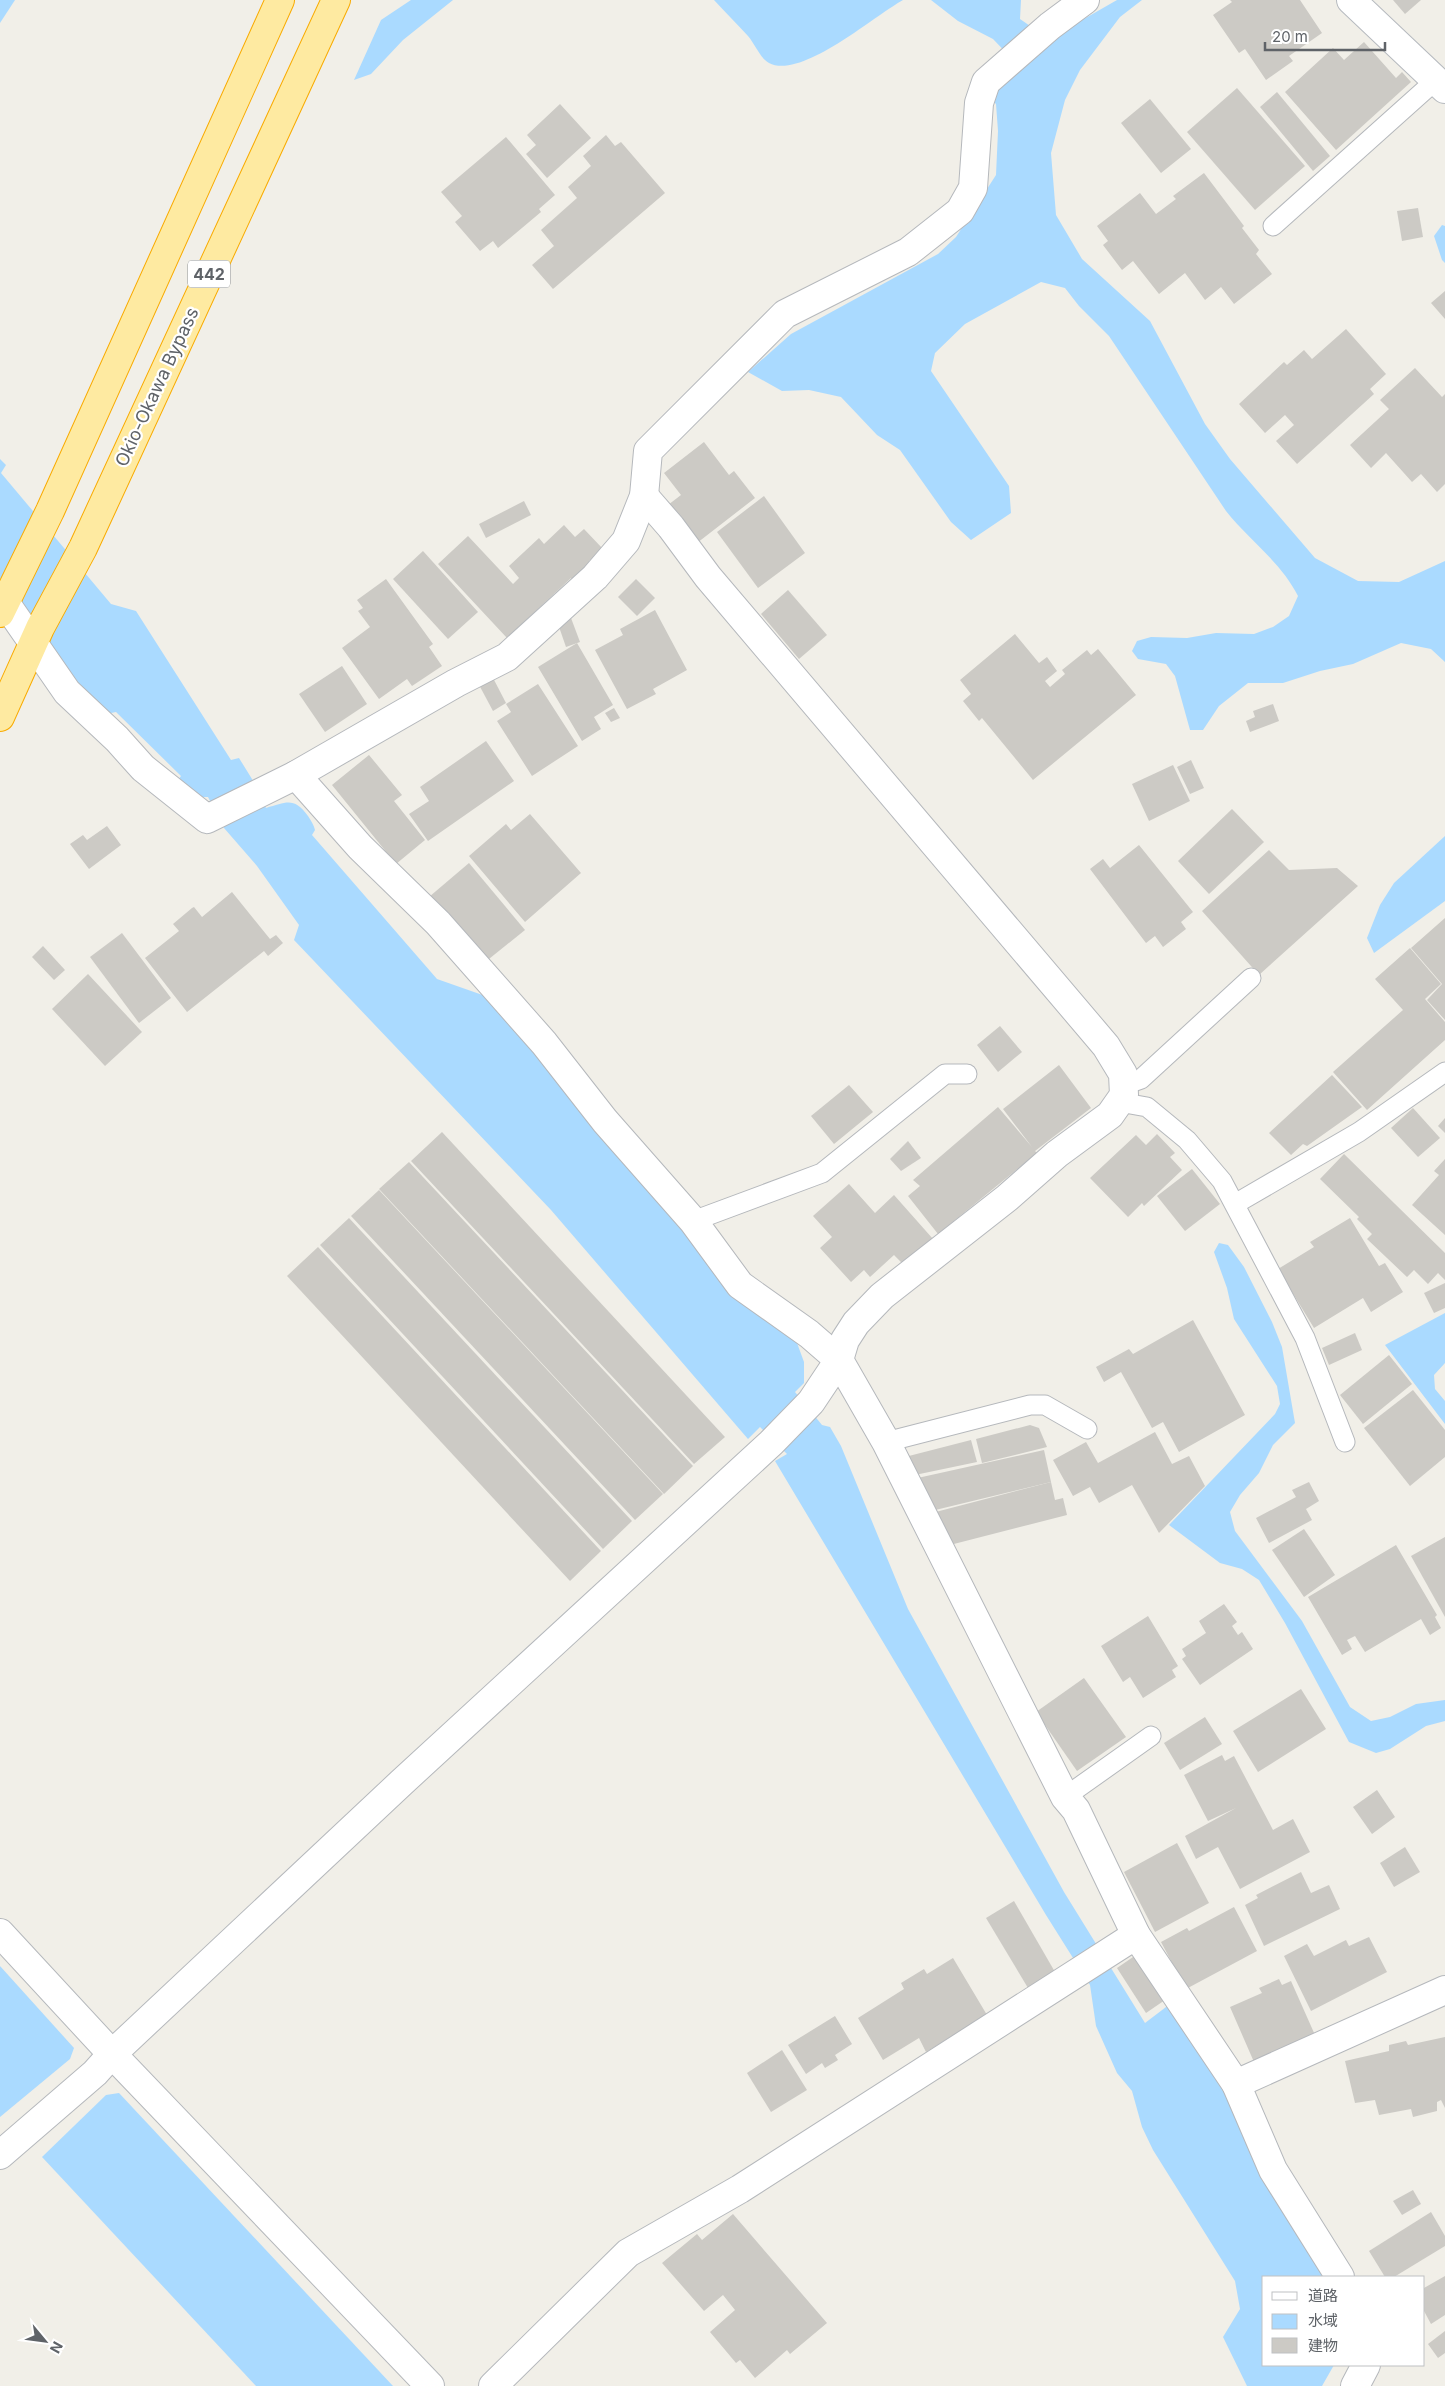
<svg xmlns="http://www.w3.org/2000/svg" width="1445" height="2386" viewBox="0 0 1445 2386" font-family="Inter,'Noto Sans JP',sans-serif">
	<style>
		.water { fill: #aadaff }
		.building { fill: #cccac5 }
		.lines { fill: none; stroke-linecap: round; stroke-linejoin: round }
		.service-casing { stroke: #b5b8bc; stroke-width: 21 }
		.minor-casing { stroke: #b5b8bc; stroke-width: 30 }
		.secondary-casing { stroke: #b6babf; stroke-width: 30 }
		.trunk-casing { stroke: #f9ab00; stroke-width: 30 }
		.service { stroke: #fff; stroke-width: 19 }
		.minor { stroke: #fff; stroke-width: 28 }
		.secondary { stroke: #fff; stroke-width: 28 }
		.trunk { stroke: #feeaa1; stroke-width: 28 }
		.labels { text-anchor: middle; stroke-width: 4.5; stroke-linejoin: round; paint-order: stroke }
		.shield { fill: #fff; stroke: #8f9295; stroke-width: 1 }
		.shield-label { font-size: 16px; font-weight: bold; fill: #5f6368 }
		.street-label { font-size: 18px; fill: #5f6368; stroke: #fff }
	</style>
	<rect width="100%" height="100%" fill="#f1efe8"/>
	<!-- water -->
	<g class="water">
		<polygon points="0,0 15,0 0,23"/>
		<polygon points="411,0 453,0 403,40 371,74 354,80 381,20"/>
		<path d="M714,0h189c-29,16 -102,80 -134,63 -9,-5 -14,-19 -21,-27 -11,-12 -23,-24 -34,-36z"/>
		<path d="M931,0h90l-1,19 29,20 68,-39h25l-22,17 -40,53 -15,30 -14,53 5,62 26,44 68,62 55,103 25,35 85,99 43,23 41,1 46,-21v101l-14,-13 -30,-6 -48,21 -33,7 -37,12h-35l-29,23 -16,24h-13l-15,-54 -9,-12 -28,-5 -6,-8 5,-10 14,-4 36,1 29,-5 38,1 19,-7 16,-11 9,-20c-17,-34 -49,-56 -72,-85l-117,-175 -30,-30 -14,-18 -24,-6 -76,42 -30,29 -4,18 78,115 2,27 -40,27 -20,-18 -51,-72 -23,-15 -36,-38 -32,-7 -27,1 -34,-19 43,-38 147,-80 18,-17 40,-62 2,-44 -2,-27 -3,-3 5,-18 20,-18 -25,-26 -35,-18z"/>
		<polygon points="1442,225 1445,226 1445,263 1442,260 1434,236"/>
		<path d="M0,459l6,6 -5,8 110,131 25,7 95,149 8,-2 13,21 14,29c21,-6 28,-11 42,8 3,5 6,9 7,14l-3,5 125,144 54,19 302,334 11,30v21l-9,9 27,33 8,2 11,19 67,163 156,283 81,131 25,-19 53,82 106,191h-65v88h70l-12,21h-75l-24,-49 17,-28 -5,-28 -82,-131 -11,-23 -10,-36 -15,-18 -21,-47 -6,-41 -44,-70 -271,-454 12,-7 -27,-27 -12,12 -197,-229 -257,-270 5,-15 -42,-59 -33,-38 -16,-31h-13l-19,-14 5,-7 -65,-64 -10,2 -29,-33 -77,-103z"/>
		<polygon points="1445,836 1445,901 1374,953 1367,938 1380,905 1394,883"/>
		<polygon points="1219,1243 1228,1245 1244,1267 1272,1322 1282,1347 1295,1423 1273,1445 1259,1473 1240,1495 1230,1512 1235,1531 1302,1621 1350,1707 1371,1721 1390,1717 1416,1704 1445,1700 1445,1721 1426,1726 1390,1749 1376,1753 1349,1742 1285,1623 1259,1580 1242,1569 1220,1563 1169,1525 1275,1414 1280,1404 1277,1386 1234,1319 1227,1288 1214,1252"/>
		<polygon points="1445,1313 1445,1363 1434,1375 1435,1389 1445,1401 1445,1424 1385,1345"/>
		<polygon points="0,1966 74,2048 70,2059 0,2117"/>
		<polygon points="119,2093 393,2386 256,2386 42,2157 106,2095"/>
	</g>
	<!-- building -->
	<g class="building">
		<polygon points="1230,0 1300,0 1322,33 1289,56 1293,61 1266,80 1245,49 1239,53 1213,15 1232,2"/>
		<polygon points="1393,0 1421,0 1405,14"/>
		<polygon points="1364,42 1396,78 1402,72 1411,82 1336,150 1285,92 1333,48 1344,60"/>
		<polygon points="1237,88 1305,166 1255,210 1187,132"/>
		<polygon points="1277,92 1330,156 1313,171 1260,107"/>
		<polygon points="1150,99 1191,149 1161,173 1121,123"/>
		<polygon points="560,104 591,138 547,178 526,154 536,145 527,135"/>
		<polygon points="606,135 615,146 621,142 665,193 553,289 532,265 554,246 541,230 577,198 568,187 591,166 583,156"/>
		<polygon points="506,137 555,195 539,209 541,212 498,248 493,241 480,251 455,222 462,216 441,192"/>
		<polygon points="1204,173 1244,226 1242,228 1259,250 1256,254 1272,274 1234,304 1221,287 1205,300 1185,273 1159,294 1133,261 1122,270 1103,245 1108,241 1097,226 1140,193 1156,214 1176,199 1173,196"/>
		<polygon points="1418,208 1423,237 1402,241 1397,211"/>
		<polygon points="1445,291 1445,319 1431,303"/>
		<polygon points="1346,329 1386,374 1370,389 1374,394 1297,464 1276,441 1294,425 1285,415 1265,433 1239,404 1284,362 1287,365 1304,350 1312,359"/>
		<polygon points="1415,368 1442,397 1445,394 1445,484 1437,492 1421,474 1412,482 1386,453 1371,468 1350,445 1389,409 1380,400"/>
		<polygon points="704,442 729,475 734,471 755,498 697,543 668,505 681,495 664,473"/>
		<polygon points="764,496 805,553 758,588 717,532"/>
		<polygon points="524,501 531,515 486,538 479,524"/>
		<polygon points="564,525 575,537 584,529 603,549 589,561 592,565 574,581 571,578 507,638 438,564 468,536 513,584 519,578 509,566 539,538 544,544"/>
		<polygon points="423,551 478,612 448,639 393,579"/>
		<polygon points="386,579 433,644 429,647 442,666 412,686 407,679 379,699 342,648 370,627 358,611 363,608 357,600"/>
		<polygon points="636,579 655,598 637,616 618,597"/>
		<polygon points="788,590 827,635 799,659 761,614"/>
		<polygon points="655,610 687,670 653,689 656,694 627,709 595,650 623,635 620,629"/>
		<polygon points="571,618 580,642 566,647 558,624"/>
		<polygon points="1015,634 1039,663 1047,657 1057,671 1045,681 1050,687 1065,674 1062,670 1087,650 1091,655 1098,649 1136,695 1033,780 982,718 979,721 963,701 971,694 960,680"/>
		<polygon points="577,643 613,705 594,717 601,729 582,741 538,667"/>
		<polygon points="342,666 367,704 325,732 299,694"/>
		<polygon points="492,676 506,703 493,711 478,683"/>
		<polygon points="538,684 578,746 532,776 497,721 511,712 506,704"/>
		<polygon points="1273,704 1279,721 1250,732 1246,721 1255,717 1253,711"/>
		<polygon points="614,708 620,718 611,722 605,713"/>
		<polygon points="486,741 514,781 428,841 409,814 429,801 420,787"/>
		<polygon points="369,755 402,795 394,801 425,840 396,864 332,785"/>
		<polygon points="1191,760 1204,788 1190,794 1177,767"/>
		<polygon points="1173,765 1190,801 1149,821 1132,784"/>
		<polygon points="1232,809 1264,842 1209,894 1178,861"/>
		<polygon points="530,814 581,873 525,922 469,856 506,824 511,830"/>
		<polygon points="107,826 121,845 89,869 70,844 83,835 87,840"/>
		<polygon points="1139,845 1193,912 1181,922 1186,929 1163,947 1155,936 1146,943 1090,869 1103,859 1110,868"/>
		<polygon points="1269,850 1289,870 1337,868 1358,886 1259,975 1202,911"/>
		<polygon points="469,863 525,930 484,963 429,897"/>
		<polygon points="232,892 270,939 276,935 283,943 268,956 264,951 187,1012 145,958 179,931 173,924 192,908 194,907 202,917"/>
		<polygon points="1445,918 1445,1020 1427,1000 1442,984 1411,948"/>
		<polygon points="122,933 171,998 139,1023 90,957"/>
		<polygon points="43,946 65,970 54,980 32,957"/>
		<polygon points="1410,948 1441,984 1425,999 1445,1022 1445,1040 1367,1110 1333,1072 1403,1010 1375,979"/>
		<polygon points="88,974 142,1032 105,1066 52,1009"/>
		<polygon points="1000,1026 1022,1052 998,1072 977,1045"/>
		<polygon points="1059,1065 1091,1108 1035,1151 1037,1153 938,1234 908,1196 920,1186 913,1180 998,1107 1032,1147 1003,1109"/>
		<polygon points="1332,1075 1362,1107 1307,1146 1303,1144 1291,1155 1269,1133"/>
		<polygon points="849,1085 873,1112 834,1144 811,1116"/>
		<polygon points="1413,1108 1440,1138 1418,1157 1391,1128"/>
		<polygon points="1445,1118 1445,1133 1438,1126"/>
		<polygon points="442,1132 725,1437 694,1464 411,1161"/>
		<polygon points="1157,1134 1175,1153 1170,1157 1182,1170 1144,1206 1142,1203 1128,1217 1090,1178 1136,1135 1146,1145"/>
		<polygon points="908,1141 921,1158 901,1171 890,1159"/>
		<polygon points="1344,1154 1445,1253 1445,1280 1438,1273 1428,1284 1414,1270 1407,1277 1367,1239 1372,1234 1357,1219 1359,1217 1320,1179"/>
		<polygon points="1445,1159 1445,1235 1412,1205 1439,1175 1434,1171"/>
		<polygon points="409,1162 693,1466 664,1494 379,1189"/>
		<polygon points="1192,1169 1220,1204 1185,1231 1157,1196"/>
		<polygon points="849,1184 875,1213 894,1195 933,1239 904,1265 894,1255 870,1277 864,1270 851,1282 820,1248 832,1237 813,1216"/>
		<polygon points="379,1190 663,1494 635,1520 351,1216"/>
		<polygon points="349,1218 632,1521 603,1549 320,1245"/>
		<polygon points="1350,1218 1379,1266 1385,1263 1403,1292 1371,1312 1363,1298 1314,1328 1278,1269 1314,1247 1310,1242"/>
		<polygon points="318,1247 601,1551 570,1581 287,1276"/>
		<polygon points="1445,1283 1445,1308 1434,1313 1424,1293"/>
		<polygon points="1193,1320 1245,1415 1179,1452 1163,1422 1152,1428 1121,1372 1104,1382 1096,1367 1129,1349 1133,1354"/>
		<polygon points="1355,1333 1362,1350 1329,1365 1322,1348"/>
		<polygon points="1389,1355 1412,1384 1363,1424 1340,1395"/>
		<polygon points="1413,1390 1445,1430 1445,1457 1410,1486 1364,1428"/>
		<polygon points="1030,1425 1039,1428 1047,1447 982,1463 976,1439"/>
		<polygon points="1155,1432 1172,1464 1189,1456 1205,1486 1159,1533 1132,1485 1099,1503 1090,1487 1073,1496 1053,1460 1086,1442 1098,1463"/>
		<polygon points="971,1440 977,1462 910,1476 901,1458"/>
		<polygon points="1044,1450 1051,1482 927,1512 913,1479"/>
		<polygon points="1051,1482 1055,1500 1063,1498 1067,1515 946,1546 928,1514"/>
		<polygon points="1309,1482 1319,1501 1306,1509 1312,1520 1269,1543 1256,1518 1296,1497 1292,1490"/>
		<polygon points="1304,1529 1335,1575 1304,1597 1272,1550"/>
		<polygon points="1445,1537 1445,1617 1411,1556"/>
		<polygon points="1396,1545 1437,1615 1435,1617 1441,1628 1430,1635 1421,1619 1365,1652 1355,1636 1347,1640 1352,1649 1342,1655 1308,1597"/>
		<polygon points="1224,1604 1237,1622 1232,1626 1238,1635 1242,1632 1253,1649 1200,1685 1182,1659 1186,1656 1182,1649 1206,1633 1199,1621"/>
		<polygon points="1148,1616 1178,1666 1172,1670 1176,1677 1143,1698 1130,1677 1123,1682 1101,1646"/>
		<polygon points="1084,1678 1126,1737 1077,1771 1036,1712"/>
		<polygon points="1301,1689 1326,1729 1258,1772 1233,1731"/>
		<polygon points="1205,1717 1222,1744 1180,1770 1164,1743"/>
		<polygon points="1222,1755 1225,1761 1234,1756 1273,1830 1293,1819 1310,1852 1240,1889 1218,1847 1196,1859 1185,1836 1236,1808 1208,1821 1184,1775"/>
		<polygon points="1377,1790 1395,1817 1372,1834 1353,1807"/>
		<polygon points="1177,1843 1209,1903 1155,1932 1124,1872"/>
		<polygon points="1405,1847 1420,1872 1394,1887 1380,1863"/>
		<polygon points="1301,1872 1311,1893 1329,1885 1340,1909 1264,1946 1245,1905 1258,1898 1256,1895"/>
		<polygon points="1014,1901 1055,1972 1028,1988 986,1918"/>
		<polygon points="1234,1907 1257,1951 1186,1989 1161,1942 1187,1928 1189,1931"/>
		<polygon points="1369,1937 1387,1972 1311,2011 1284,1956 1307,1944 1314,1956 1346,1940 1349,1946"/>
		<polygon points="1136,1955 1165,2000 1146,2013 1117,1968"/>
		<polygon points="953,1958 987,2015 926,2052 919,2038 883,2060 858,2018 904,1989 901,1983 924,1969 927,1974"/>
		<polygon points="1279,1979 1282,1985 1291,1981 1315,2035 1254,2062 1230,2007 1262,1993 1259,1988"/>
		<polygon points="835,2016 852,2044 835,2055 838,2060 825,2068 822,2063 806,2074 788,2045"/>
		<polygon points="1445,2037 1445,2108 1441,2100 1437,2102 1437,2111 1413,2117 1411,2109 1379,2115 1375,2100 1355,2103 1345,2061 1389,2051 1389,2045 1406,2041 1408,2045"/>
		<polygon points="782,2050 807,2090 771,2112 747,2073"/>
		<polygon points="1413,2190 1421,2204 1402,2215 1393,2201"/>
		<polygon points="1431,2212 1445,2236 1445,2246 1394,2277 1385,2277 1369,2251"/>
		<polygon points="733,2214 827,2323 790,2354 787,2350 755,2378 740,2360 736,2363 710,2332 735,2310 723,2295 704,2311 662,2263 697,2234 702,2240"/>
		<polygon points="1445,2276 1445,2315 1431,2324 1424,2311 1424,2288"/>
		<polygon points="1445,2331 1445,2353 1438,2358 1428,2344"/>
	</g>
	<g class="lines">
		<defs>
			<g id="service">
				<polyline points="1273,226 1436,80"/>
				<polyline points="1124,1085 1141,1079 1251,978"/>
				<polyline points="1119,1102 1147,1107 1187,1140 1222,1181 1305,1338 1345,1442"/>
				<polyline points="1235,1204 1359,1132 1445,1072"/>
				<polyline points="693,1221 822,1173 945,1074 967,1074"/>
				<polyline points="886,1442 1030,1405 1045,1405 1087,1429"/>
				<polyline points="1065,1797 1151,1736"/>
			</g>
			<g id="minor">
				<polyline points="0,595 67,692 117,739 143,768 207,819 296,775 456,683 507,657 595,577 626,541 644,496 648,451 785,314 908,252 960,211 973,188 979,103 986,82 1050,26 1085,0"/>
				<polyline points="296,775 360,847 438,923 544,1043 605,1121 693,1221 740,1285 809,1334 839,1360 886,1442 1065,1797 1076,1810 1136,1935 1236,2084 1273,2170 1340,2277"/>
				<polyline points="0,1933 112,2054 430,2386"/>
				<polyline points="1236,2084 1445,1990"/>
				<polyline points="0,2155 95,2073 112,2054 401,1783 771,1443 811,1402 839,1360 845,1340 856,1323 882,1296 1007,1198 1057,1154 1110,1115 1124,1095 1123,1074 1106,1046 708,577 671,527 644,496"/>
				<polyline points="493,2386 628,2253 740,2189 1136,1935"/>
				<polyline points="1355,2386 1366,2365"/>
			</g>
			<polyline id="secondary" points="1351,0 1445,89"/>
			<g id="trunk">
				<polyline points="0,613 50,511 280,0"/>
				<polyline points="0,717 40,628 83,548 336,0"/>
			</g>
		</defs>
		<!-- service casing -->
		<use href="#service" class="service-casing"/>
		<!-- minor casing -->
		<use href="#minor" class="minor-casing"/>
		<!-- secondary casing -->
		<use href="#secondary" class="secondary-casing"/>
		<!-- trunk casing -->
		<use href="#trunk" class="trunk-casing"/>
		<!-- service -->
		<use href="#service" class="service"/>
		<!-- minor -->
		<use href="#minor" class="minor"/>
		<!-- secondary -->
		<use href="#secondary" class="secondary"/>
		<!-- trunk -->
		<use href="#trunk" class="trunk"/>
	</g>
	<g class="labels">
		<!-- shield labels -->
		<rect class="shield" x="188" y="260.5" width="42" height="27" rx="4"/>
		<g class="shield-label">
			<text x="209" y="280">442</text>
		</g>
		<!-- street labels -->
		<g class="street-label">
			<text transform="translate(157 387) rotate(-65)" y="6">Okio-Okawa Bypass</text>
		</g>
	</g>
	<!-- legend -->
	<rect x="1262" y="2276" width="162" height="90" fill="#ffffff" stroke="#bfc1c3"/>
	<rect x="1272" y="2292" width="25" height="8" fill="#ffffff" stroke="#bfc1c3"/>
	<text x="1308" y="2301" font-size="15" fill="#5f6368">道路</text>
	<rect x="1272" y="2314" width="25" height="15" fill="#aadaff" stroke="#bfc1c3"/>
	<text x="1308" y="2326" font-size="15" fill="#5f6368">水域</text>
	<rect x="1272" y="2338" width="25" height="15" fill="#cccac5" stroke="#bfc1c3"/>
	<text x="1308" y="2351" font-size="15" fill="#5f6368">建物</text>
	<!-- north arrow -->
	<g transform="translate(45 2341) rotate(119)" stroke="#ffffff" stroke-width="4" paint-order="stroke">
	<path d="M0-4L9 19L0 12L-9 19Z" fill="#5f6368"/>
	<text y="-8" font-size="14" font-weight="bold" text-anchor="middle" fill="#5f6368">N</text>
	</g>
	<!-- scale -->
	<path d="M1265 42v8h120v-8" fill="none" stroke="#5f6368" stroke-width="2.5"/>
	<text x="1272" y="42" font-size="15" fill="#5f6368" stroke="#ffffff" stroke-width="4" paint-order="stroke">20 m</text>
</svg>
